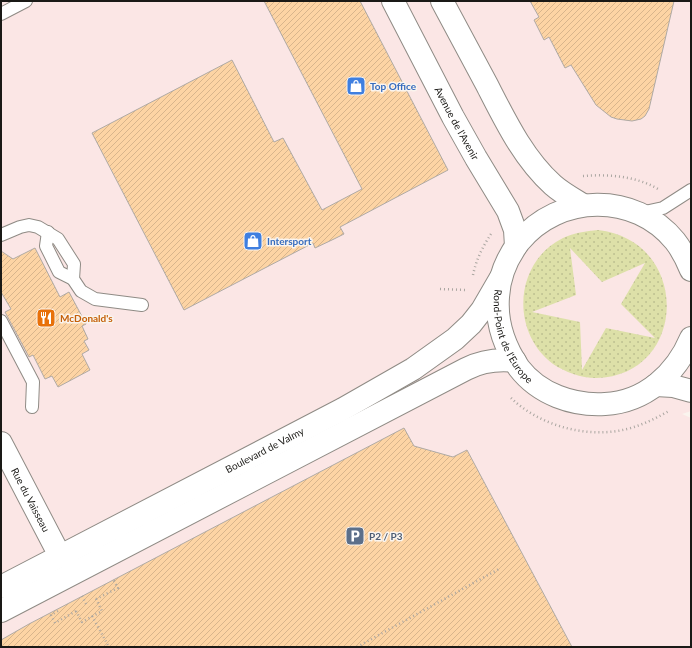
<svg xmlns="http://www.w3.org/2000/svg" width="692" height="648" viewBox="0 0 692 648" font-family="Lato,sans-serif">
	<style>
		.commercial { fill: #fbe6e5 }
		.grass { fill: url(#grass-dots); fill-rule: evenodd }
		.building { fill: url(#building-hatch); stroke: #afaaa5 }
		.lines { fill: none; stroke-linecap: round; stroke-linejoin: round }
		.service-casing { stroke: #8f8b85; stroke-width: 14 }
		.minor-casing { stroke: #8f8b85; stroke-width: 24 }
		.tertiary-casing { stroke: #8f8b85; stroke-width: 24 }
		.secondary-casing { stroke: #8f8b85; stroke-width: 24 }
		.path { stroke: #aaa6a1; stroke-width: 2.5; stroke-dasharray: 1 3; stroke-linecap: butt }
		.service { stroke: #fff; stroke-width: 12 }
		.minor { stroke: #fff; stroke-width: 22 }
		.tertiary { stroke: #fff; stroke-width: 22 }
		.secondary { stroke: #fff; stroke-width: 22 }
		.path-bridge { stroke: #aaa6a1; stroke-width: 2.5; stroke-dasharray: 1 3; stroke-linecap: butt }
		.labels { text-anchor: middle; stroke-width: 3; stroke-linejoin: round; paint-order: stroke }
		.shop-label { font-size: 10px; font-weight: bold; fill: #366cbe; stroke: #faf4ee; text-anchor: start }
		.street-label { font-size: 10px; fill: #1a1916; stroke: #faf4ee }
		.food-label { font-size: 10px; font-weight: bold; fill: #c56008; stroke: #faf4ee; text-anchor: start }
		.service-label { font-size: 10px; font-weight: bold; fill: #4e5e75; stroke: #faf4ee; text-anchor: start }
	</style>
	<defs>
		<pattern id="grass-dots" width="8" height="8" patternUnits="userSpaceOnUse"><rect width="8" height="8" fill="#dde0a8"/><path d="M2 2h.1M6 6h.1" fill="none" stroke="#bdc090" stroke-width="1.8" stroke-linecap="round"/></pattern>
		<pattern id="building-hatch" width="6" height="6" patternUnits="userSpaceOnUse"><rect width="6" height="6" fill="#fdd4a4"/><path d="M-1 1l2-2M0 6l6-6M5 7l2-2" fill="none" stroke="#d8b58c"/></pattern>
	</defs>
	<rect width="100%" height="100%" fill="#faf4ee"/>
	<!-- commercial -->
	<polygon class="commercial" points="1,1 691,1 691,411 682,414 691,418 691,647 1,647"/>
	<!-- grass -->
	<path class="grass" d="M598,230c94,11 90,146 -2,148 -15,0 -31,-6 -43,-14 -43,-32 -39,-102 10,-126 11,-5 23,-7 35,-8zM570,248l32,34 43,-19 -24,41 34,34 -49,-10 -24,42 -2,-48 -48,-10 44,-17z"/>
	<!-- building -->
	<g class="building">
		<polygon points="264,1 360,1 448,170 340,227 344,234 334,239 315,248 313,243 184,310 92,133 232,60 274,142 283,138 322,210 362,189"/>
		<polygon points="530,1 674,1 649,109 645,116 641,119 632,121 617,119 611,117 596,105 571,65 565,68 549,37 544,40 534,20 539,17"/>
		<polygon points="35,248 60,297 69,292 86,324 82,326 88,339 84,341 89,350 82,354 90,370 58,387 52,376 45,379 33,355 29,357 5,312 11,309 1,292 1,251 13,259"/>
		<polygon points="404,428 414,446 453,457 467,450 572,647 1,647 1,640 29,624"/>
	</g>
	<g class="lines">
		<defs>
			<g id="service">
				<polyline points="1,14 26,1"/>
				<polyline points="640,213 663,208 691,190"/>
				<polyline points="48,232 46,246 59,272 73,279"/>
				<polyline points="1,235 20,227 29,225 38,227 58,239 74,264 73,279 81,291 95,299 142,305"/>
				<polyline points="1,321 33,382 32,407"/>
			</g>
			<g id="minor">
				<path id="s1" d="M1,443l59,113"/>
			</g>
			<g id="tertiary">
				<path id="s2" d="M1,587l342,-178 70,-40 42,-30 16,-15 11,-14 18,-31"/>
				<path d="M1,611l465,-242c16,-8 31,-10 49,-8"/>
			</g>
			<g id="secondary">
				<path id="s3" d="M393,1l60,116 23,41 32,53 7,19 1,16"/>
				<path d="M442,1c15,28 30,56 45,84 18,35 36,73 66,100 9,8 20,14 30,20"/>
				<path id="s4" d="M691,270c-4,-10 -9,-20 -16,-29 -40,-49 -116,-48 -156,1 -12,16 -20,35 -21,55 -2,26 6,49 21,71 20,26 54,38 86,36 40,-2 71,-30 86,-66"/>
				<polyline points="656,385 673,386 691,391"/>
			</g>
		</defs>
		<!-- service casing -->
		<use href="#service" class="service-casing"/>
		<!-- minor casing -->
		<use href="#minor" class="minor-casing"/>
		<!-- tertiary casing -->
		<use href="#tertiary" class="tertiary-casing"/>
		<!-- secondary casing -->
		<use href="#secondary" class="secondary-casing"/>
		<!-- path -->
		<g class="path">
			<path d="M583,176c25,-2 53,0 75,13"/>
			<path d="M473,275c3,-15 10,-29 18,-41"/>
			<polyline points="440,289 466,290"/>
			<path d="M511,398c29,28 77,41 116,31 16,-4 29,-11 42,-18"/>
			<polyline points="82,596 86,604"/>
			<polyline points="96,599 118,588 114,581 113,581"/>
			<polyline points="58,611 51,615 55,623 76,611"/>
			<polyline points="357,647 499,569"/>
		</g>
		<!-- service -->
		<use href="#service" class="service"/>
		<!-- minor -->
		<use href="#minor" class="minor"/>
		<!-- tertiary -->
		<use href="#tertiary" class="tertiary"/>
		<!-- secondary -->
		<use href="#secondary" class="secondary"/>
		<!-- path-bridge -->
		<g class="path-bridge">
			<polyline points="76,611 82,622 102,611 96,599"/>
			<polyline points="92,616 109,647"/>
		</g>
	</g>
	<!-- icons -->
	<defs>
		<symbol id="shop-square" viewBox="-11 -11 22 22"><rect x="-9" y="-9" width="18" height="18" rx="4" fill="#3f7fe0" stroke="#faf4ee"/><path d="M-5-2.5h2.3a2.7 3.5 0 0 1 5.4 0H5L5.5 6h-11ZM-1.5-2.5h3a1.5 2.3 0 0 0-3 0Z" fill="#fff"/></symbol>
		<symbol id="restaurant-square" viewBox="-11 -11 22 22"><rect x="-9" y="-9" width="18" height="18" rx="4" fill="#e8710a" stroke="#faf4ee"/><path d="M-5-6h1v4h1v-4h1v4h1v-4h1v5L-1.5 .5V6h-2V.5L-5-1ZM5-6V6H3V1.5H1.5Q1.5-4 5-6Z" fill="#fff"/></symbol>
		<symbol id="parking-square" viewBox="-11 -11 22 22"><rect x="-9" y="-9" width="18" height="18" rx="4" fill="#5c6f8a" stroke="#faf4ee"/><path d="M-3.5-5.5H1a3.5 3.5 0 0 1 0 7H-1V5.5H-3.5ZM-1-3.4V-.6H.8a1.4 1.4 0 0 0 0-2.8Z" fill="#fff"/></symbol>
	</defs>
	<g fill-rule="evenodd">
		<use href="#shop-square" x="345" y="75" width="22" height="22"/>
		<use href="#shop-square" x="242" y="230" width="22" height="22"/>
		<use href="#restaurant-square" x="35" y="307" width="22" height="22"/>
		<use href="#parking-square" x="344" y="525" width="22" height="22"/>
	</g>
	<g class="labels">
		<!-- shop labels -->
		<g class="shop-label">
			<text x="370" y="90">Top Office</text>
			<text x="267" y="245">Intersport</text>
		</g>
		<!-- street labels -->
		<g class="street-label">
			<text dy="4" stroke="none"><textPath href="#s3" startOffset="138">Avenue de l'Avenir</textPath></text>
			<text dy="4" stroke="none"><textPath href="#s4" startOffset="314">Rond-Point de l'Europe</textPath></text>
			<text dy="4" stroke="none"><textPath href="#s2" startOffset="297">Boulevard de Valmy</textPath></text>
			<text dy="4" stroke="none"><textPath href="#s1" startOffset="64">Rue du Vaisseau</textPath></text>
		</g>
		<!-- food labels -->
		<g class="food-label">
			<text x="60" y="322">McDonald's</text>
		</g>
		<!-- service labels -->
		<g class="service-label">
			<text x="369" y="540">P2 / P3</text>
		</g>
	</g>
	<!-- border -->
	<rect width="692" height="648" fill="none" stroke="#1a1916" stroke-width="4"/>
</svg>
